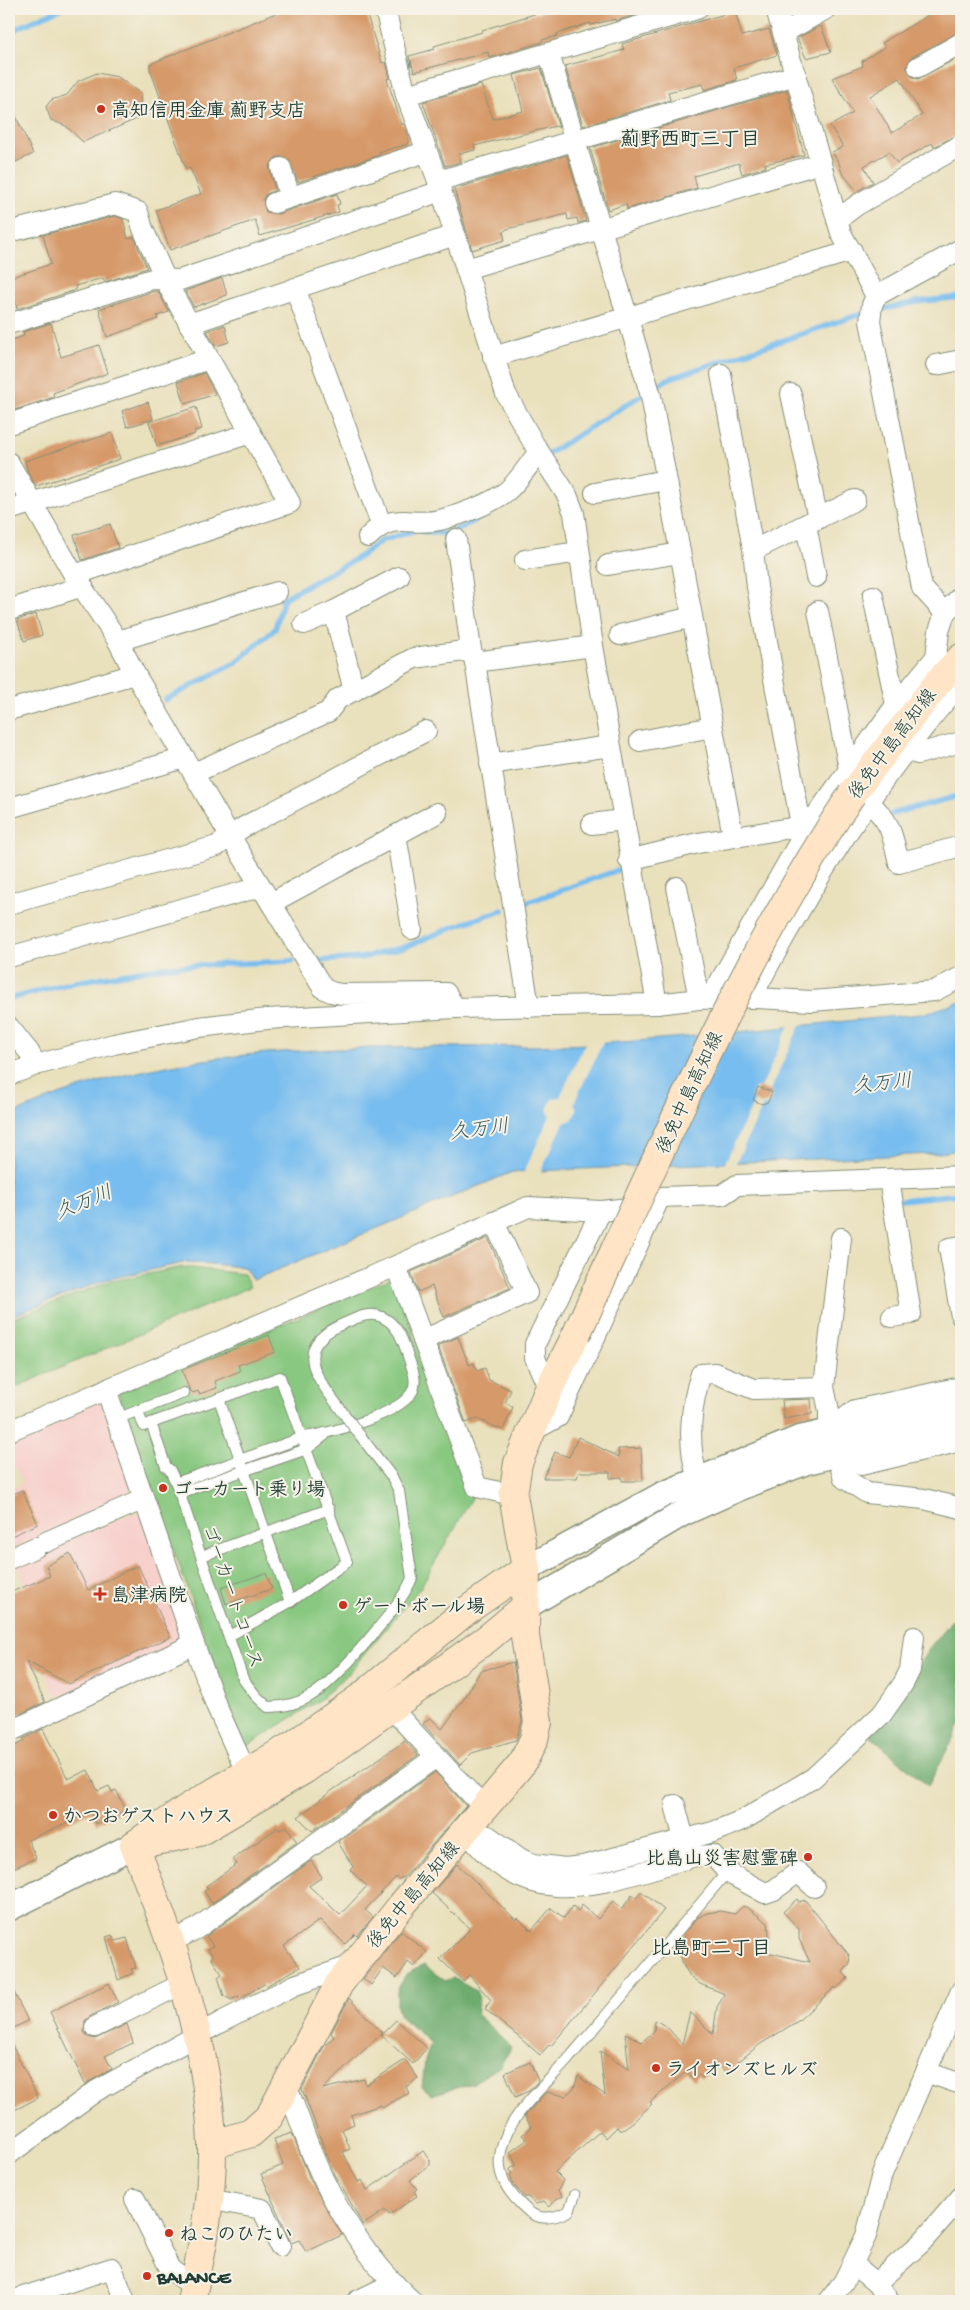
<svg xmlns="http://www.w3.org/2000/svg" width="970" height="2310" viewBox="0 0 970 2310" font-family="'Gochi Hand','Klee One',sans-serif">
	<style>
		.built { fill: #f7d0cc }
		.green { fill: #88c880; stroke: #54825a }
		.forest { fill: #6eac6e; stroke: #467451 }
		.water { fill: #78bdef; stroke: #4c7d92 }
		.pier { fill: #e9e0bc }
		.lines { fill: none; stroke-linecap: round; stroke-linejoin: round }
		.stream { stroke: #78bdef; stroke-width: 5.5 }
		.building { fill: #d69969; fill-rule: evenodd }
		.service-casing { stroke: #848e78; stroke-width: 12 }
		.minor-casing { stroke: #848e78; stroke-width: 22 }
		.tertiary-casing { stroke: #848e78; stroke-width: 28 }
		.secondary-casing { stroke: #848e78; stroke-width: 30 }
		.service { stroke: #fff; stroke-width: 10 }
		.minor { stroke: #fff; stroke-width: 20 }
		.tertiary { stroke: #fff; stroke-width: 25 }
		.secondary { stroke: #ffe4c6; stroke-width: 28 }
		.service-bridge-casing { stroke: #848e78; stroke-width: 12; stroke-linecap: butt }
		.secondary-bridge-casing { stroke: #848e78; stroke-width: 30; stroke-linecap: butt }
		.service-bridge { stroke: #fff; stroke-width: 10 }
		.secondary-bridge { stroke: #ffe4c6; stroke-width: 28 }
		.poi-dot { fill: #c8321e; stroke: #f7f3e8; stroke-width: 2 }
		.labels { text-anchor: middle; stroke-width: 4; stroke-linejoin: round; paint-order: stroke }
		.poi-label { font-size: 19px; font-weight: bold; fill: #1f3d34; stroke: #f7f3e8; text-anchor: start }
		.street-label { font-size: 19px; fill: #1f3d34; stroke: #f7f3e8 }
		.neighbourhood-label { font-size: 20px; font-weight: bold; fill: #1f3d34; stroke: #f7f3e8 }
		.water-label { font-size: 20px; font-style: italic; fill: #355d63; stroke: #f7f3e8 }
	</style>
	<rect width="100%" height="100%" fill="#f7f3e8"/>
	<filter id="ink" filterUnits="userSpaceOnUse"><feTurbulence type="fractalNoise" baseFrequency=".02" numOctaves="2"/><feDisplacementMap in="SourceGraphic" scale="10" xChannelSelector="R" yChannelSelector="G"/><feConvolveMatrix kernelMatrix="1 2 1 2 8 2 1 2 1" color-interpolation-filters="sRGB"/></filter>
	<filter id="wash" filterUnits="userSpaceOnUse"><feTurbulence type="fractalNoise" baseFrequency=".0096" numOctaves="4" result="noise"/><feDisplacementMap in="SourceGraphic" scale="20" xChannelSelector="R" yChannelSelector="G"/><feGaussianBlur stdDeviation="1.12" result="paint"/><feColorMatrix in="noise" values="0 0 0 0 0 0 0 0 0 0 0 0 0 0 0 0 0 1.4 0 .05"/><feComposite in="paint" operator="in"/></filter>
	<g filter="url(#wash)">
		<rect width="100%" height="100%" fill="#e9e0bc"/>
		<!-- built -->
		<g class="built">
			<polygon points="100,1400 132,1486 126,1497 9,1550 9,1491 23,1483 9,1452 9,1441"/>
			<polygon points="132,1513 143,1517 184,1632 178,1643 63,1697 54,1693 41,1662 9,1677 9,1640 43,1624 17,1564"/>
		</g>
		<!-- green -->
		<g class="green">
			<polygon points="183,1267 244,1274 250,1287 9,1390 9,1320 108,1282"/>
			<polygon points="394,1277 472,1498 420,1588 345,1677 318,1701 244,1748 118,1393"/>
		</g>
		<!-- forest -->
		<g class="forest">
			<polygon points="961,1609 961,1723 928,1786 869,1735 906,1685 930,1647"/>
			<polygon points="424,1965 445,1981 453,1978 476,1991 479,1998 476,2014 512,2047 499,2067 473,2083 431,2095 422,2087 425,2061 431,2043 400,2016 397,2006 397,1991 406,1974"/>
		</g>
		<!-- water -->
		<path class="water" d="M961,1002v148l-29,4 -420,18 -259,108 -9,-13 -57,-5 -82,18 -96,37v-201c186,-89 399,-61 599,-73 105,-7 209,-20 314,-29z"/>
		<!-- pier -->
		<g class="pier">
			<polygon points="802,1021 770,1090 772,1097 769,1104 763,1106 735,1165 724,1165 754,1102 752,1096 755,1088 762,1086 790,1023"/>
			<polygon points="604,1040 574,1103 577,1110 572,1120 564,1123 540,1173 523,1174 550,1116 547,1109 552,1099 560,1097 586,1041"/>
		</g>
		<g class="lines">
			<!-- stream -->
			<g class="stream">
				<polyline points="9,32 60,9"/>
				<polyline points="653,388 668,379 858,315 916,302 961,297"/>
				<polyline points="548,454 645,393"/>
				<polyline points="422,531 448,534 488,514"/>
				<polyline points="165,700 235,663 275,629 284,598 361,556 381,541 413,531"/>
				<polyline points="892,814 961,795"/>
				<polyline points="520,905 621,869"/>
				<polyline points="316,961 361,958 405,947 453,927 502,910"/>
				<polyline points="9,999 70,983 164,967 293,961"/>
				<polyline points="902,1200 961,1194"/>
			</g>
		</g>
		<g id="blocks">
			<!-- building -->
			<g class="building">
				<polygon points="286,9 365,9 382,63 386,62 390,78 387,79 402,125 404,123 408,135 408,144 379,152 380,155 298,182 289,160 284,157 277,157 269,166 275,190 265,195 263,200 266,212 278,214 337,194 340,204 337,205 339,212 260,236 255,220 170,250 156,210 201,194 190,168 186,169 150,69 150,64"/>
				<polygon points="551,9 656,9 615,21 615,19 591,25 590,23 557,34 557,36 542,40 542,42 489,58 488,52 414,72 411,60 411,66 409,56 435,49 434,46 482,32 482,30"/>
				<path d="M938,9h23v22l-49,26 -6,10 6,10 6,2 43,-23v77l-27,14 -2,-4 -35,20 -8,-11 -25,14 9,16 -16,9 -15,-18 -3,-10 -7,-11 11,-5 -13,-21 23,-13 -21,-35 31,-12 -1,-5 23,-14 -3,-4zM900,78l22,37 -30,18 -22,-37z"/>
				<polygon points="735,11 742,36 769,29 777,55 734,68 737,80 704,90 703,84 668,92 670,100 583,126 565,66 624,50 622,44"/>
				<polygon points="821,26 831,52 806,58 797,38"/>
				<polygon points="541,68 559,128 556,126 474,146 475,150 459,154 461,162 445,166 423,102 481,85 493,119 523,111 514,75"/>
				<polygon points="97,73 118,77 141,94 139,118 83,142 66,126 51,120 46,107 51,100 67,95 78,81"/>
				<polygon points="787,90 804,155 765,164 766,167 742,174 739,163 694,176 697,188 627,209 626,204 608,210 590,148"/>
				<polygon points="9,101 33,154 9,165"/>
				<polygon points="567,155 586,221 578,223 577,218 568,220 567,214 507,229 503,232 505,240 472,250 454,189"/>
				<polygon points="115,216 123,219 128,239 134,237 147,268 105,282 103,278 75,286 76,290 17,309 16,303 9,305 9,278 51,264 43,235"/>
				<polygon points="222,278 227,295 194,307 185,291"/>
				<polygon points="154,291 158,291 169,312 157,316 158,319 107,337 99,309"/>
				<polygon points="51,323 61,357 99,345 108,373 53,393 54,397 9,412 9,341 24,336 23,332"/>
				<polygon points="225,325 229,342 216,346 207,331"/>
				<polygon points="204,373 215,394 185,404 178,382"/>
				<polygon points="148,402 153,419 127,427 122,411"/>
				<polygon points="196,407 202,429 194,431 195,434 157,446 149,422"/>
				<polygon points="112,433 120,459 36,486 28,473 25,461"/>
				<polygon points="110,524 118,548 82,560 74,535"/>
				<polygon points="36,614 42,635 24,641 17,620"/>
				<polygon points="758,1087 772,1092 768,1102 762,1104 753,1100"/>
				<polygon points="488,1238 510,1288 444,1317 432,1286 418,1292 411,1272"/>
				<polygon points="269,1335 275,1352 238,1365 240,1371 215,1381 217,1388 199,1394 198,1391 193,1393 189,1389 182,1370"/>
				<polygon points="458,1337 469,1365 474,1363 477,1371 485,1368 489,1380 511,1390 505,1403 513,1407 503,1430 477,1419 466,1423 438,1346"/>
				<polygon points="811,1399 812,1414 784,1419 782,1400"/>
				<polygon points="578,1437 619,1457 618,1449 641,1448 643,1481 622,1481 622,1477 610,1478 610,1472 579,1472 577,1478 543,1478 555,1452 569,1457"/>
				<polygon points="22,1490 38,1524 9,1537 9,1496"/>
				<polygon points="70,1553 88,1590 138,1565 170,1637 69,1684 26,1661 45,1702 13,1717 9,1709 9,1593 50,1576 46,1566"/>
				<polygon points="266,1573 272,1589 226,1604 221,1588"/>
				<polygon points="513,1662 522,1721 516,1740 472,1753 460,1765 423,1724 430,1717 442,1729 466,1696 480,1671"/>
				<polygon points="43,1729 68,1779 88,1770 98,1791 109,1786 112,1792 116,1790 126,1810 96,1824 91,1812 28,1840 36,1858 9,1870 9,1749 24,1741 23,1739"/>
				<polygon points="405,1741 418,1755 312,1831 298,1817 330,1792"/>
				<polygon points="435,1772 466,1806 404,1877 399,1879 396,1877 365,1910 373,1917 357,1936 355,1934 345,1944 320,1920 284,1946 300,1967 266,1986 264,1984 240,1999 238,1996 232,2000 224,1996 218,1977 222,1974 211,1958 213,1956 208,1949 213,1946 206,1936 311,1861 322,1877 309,1886 340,1915 367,1886 350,1870 353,1867 338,1842"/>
				<polygon points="286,1826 297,1842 212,1903 204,1891 208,1888 206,1886 237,1864 233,1859 277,1828 280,1830"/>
				<polygon points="457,1864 516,1920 518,1918 531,1931 551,1908 564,1918 573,1906 578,1911 582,1905 598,1919 613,1901 622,1909 632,1895 636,1898 641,1891 664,1910 551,2046 549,2045 540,2055 485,2009 491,2000 469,1975 463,1981 440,1959 470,1929 432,1893"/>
				<polygon points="797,1899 799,1902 805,1900 849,1955 850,1963 843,1972 848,1978 836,1989 835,1987 798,2021 759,2045 738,2062 740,2064 727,2074 719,2065 702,2078 699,2075 693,2080 687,2071 650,2102 652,2104 633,2122 620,2131 617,2127 606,2138 600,2131 555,2172 563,2180 558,2191 562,2197 555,2200 550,2207 544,2201 536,2204 528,2197 524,2197 514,2185 510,2175 512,2173 509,2170 516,2165 510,2152 527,2140 522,2135 531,2127 525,2116 546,2092 565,2096 574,2088 578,2076 605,2095 600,2051 629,2070 625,2033 642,2042 654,2031 655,2020 667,2027 682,2044 690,2012 713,2034 717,2007 725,1994 700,1984 690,1976 683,1965 680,1953 685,1933 697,1918 707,1913 720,1911 735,1914 743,1906 748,1908 768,1923 769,1936 762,1951 810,1962 799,1939 799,1929 783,1912"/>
				<polygon points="401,1931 427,1952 414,1967 408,1962 397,1978 383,1968 371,1985 363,1979"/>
				<polygon points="112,1935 115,1941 127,1938 136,1968 131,1969 133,1973 118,1980 106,1937"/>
				<polygon points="9,1982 28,2021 9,2030"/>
				<polygon points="109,1983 118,2002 89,2017 85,2021 84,2032 88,2037 95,2039 127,2024 133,2043 105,2056 112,2069 85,2084 50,2012"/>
				<polygon points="349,1998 382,2033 323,2089 364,2079 366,2085 405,2060 418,2078 406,2087 409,2093 383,2107 381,2105 351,2115 354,2124 342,2129 350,2149 343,2152 358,2182 362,2180 367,2190 423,2151 430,2160 430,2165 410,2180 417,2189 414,2191 417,2196 389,2215 385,2210 363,2225 332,2169 302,2089 324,2046 334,2037 331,2033"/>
				<polygon points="396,2020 427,2048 413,2064 381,2035"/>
				<polygon points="9,2039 38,2098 9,2113"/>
				<polygon points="530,2062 538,2081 529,2091 515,2097 505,2073"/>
				<polygon points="292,2133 310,2179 342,2235 306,2252 299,2240 291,2243 261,2174 283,2165 274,2139"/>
			</g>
		</g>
	</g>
	<g filter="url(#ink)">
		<use href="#blocks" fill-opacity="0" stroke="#848e78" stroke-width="1"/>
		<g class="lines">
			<defs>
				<g id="service">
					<polyline points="219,1399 290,1602 229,1636"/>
					<path d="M137,1411l7,15 7,-3 15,44 4,3 6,13 67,196 13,17 12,11c17,0 30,-3 44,-12 23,-13 91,-92 100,-117l-13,-87 -7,-14 -33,-43"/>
					<polyline points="116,1419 184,1393"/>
					<polyline points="151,1423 280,1377 347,1562 290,1602"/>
					<path d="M176,1483l128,-46c24,-3 99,-23 109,-47 5,-12 -3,-26 -6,-37 -5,-15 -10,-29 -25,-36 -13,-6 -25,1 -37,6 -60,25 -24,59 2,95"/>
					<polyline points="179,1493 307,1449 325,1435"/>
					<polyline points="202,1556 329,1509"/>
					<path d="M575,2195l-6,16c-14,7 -30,11 -42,-1 -18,-16 -32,-35 -26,-59 8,-39 45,-65 69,-94 53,-61 105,-123 157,-185"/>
				</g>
				<g id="minor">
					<polyline points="385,9 406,95 438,181 506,394 534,444 567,495 574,513 593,646 657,1004"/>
					<polyline points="776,9 841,233 876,296 872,305 870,321 922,588 945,613"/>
					<polyline points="794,27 826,9"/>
					<polyline points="549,54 651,396 733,836"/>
					<polyline points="918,67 961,43"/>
					<polyline points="406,95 697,9"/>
					<polyline points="281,168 290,197"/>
					<polyline points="438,181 796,75"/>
					<polyline points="274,203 425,152"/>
					<polyline points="837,220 857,205 961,145"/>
					<polyline points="9,232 115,204 138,212 143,229 170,289 290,503 74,575"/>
					<polyline points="466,269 821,163"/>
					<polyline points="295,288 381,524"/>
					<polyline points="876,296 961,249"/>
					<polyline points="9,324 152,279 180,280 441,191"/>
					<polyline points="189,324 455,235"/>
					<polyline points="493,357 852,251"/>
					<polyline points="936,365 961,360"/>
					<polyline points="721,374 753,549 757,587 801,825"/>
					<polyline points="791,394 818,519"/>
					<polyline points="9,424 209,359"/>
					<polyline points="9,463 74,575 118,641 135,674 230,836 323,988 331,992 341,994 446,993 455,1008"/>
					<polyline points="595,493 666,480"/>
					<polyline points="9,510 251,433"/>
					<polyline points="806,525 816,577"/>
					<path d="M368,537c27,-27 41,-10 72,-17 20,-5 51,-16 67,-29 12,-10 22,-27 32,-39"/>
					<polyline points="456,539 471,650"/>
					<polyline points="754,550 855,500"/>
					<polyline points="525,560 579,552"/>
					<polyline points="608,565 680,553"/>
					<polyline points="873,596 896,705"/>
					<polyline points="9,610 83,586"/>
					<polyline points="334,611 399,577"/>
					<polyline points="818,611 849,769"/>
					<polyline points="304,624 334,611 354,691"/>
					<polyline points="620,635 692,617"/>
					<polyline points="118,641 277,592"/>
					<polyline points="9,710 135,674"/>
					<polyline points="640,741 712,727"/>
					<polyline points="906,751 918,754 961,742"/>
					<polyline points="490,764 610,746"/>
					<polyline points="194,773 328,712 338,699 414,658 471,650 475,662"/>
					<path d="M869,803c23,19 23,32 30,60l62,-17"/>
					<polyline points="9,808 185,758"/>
					<polyline points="592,824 623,820"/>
					<polyline points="396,835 412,929"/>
					<polyline points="629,860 698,843 809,825 896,705 936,657 939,631 945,613 961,596"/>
					<polyline points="677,887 699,999"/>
					<polyline points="271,903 437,813"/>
					<polyline points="9,904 217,846 242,828 426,731"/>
					<polyline points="9,957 260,887"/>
					<path d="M751,998c49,-92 102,-182 167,-263 13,-16 26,-36 43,-47"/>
					<polyline points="710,999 809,825"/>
					<polyline points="529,1007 475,662 593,646"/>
					<polyline points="9,1027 29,1052 36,1065"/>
					<polyline points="9,1075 36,1065 114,1044 199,1027 267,1019 455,1008 657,1004 699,999 739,997 812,1001 934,991 961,977"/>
					<polyline points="889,1179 911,1314 892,1317"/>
					<polyline points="841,1238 824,1387 829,1411 829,1431 844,1478 867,1493 924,1499 961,1508"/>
					<polyline points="961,1246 949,1248 961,1316"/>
					<polyline points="396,1266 477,1487 513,1495"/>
					<polyline points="423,1340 527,1293 494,1222"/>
					<polyline points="106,1389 194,1644 216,1705 247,1774"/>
					<polyline points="549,1389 535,1358 535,1344 601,1211"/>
					<polyline points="9,1431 396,1266 528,1207 601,1211 629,1208 660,1197 722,1195 737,1185 961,1176"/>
					<polyline points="532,1431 558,1417 660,1197"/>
					<polyline points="829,1431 855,1410 961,1387"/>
					<polyline points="835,1454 861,1465 961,1441"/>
					<path d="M698,1479c-11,-34 -8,-72 3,-105l14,-1 39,16 70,-2"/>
					<polyline points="46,1542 144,1499"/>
					<polyline points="9,1559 36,1547"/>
					<polyline points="391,1708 484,1808"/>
					<polyline points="9,1732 194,1644"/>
					<polyline points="675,1805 684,1839"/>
					<polyline points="466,1830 488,1836 521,1859 533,1864 565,1868 583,1866 713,1832 743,1820 813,1778 882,1714 903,1684 910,1670 914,1637"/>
					<path d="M466,1830c64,91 142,50 230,26l17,-1 14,17 38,21 9,-3 24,-18 16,15"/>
					<polyline points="169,1943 196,1929 436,1757"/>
					<polyline points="95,2027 182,1984"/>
					<polyline points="926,2072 961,2084"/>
					<path d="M286,2086c10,22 17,45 26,68 22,54 57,108 100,147"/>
					<polyline points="9,2154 96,2091 223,2021 295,1985 353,1965"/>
					<polyline points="135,2199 170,2269 194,2287"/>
					<polyline points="208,2199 262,2209 280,2246"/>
					<polyline points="853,2264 876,2283 889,2301"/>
					<polyline points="876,2283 921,2243 961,2197"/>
					<polyline points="11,2301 112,2268 125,2301"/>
					<polyline points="357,2301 394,2283"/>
					<polyline points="829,2301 844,2281 866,2236 882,2174 961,1991"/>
				</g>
				<g id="tertiary">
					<polyline points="526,1569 662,1495 798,1439 961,1402"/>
					<polyline points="525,1607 683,1513 739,1488 805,1462 961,1423"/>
					<polyline points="9,1908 134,1845"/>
				</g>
				<g id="secondary">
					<polyline points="852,794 939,681 961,658"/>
					<polyline points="145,1843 199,1832 304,1770 488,1638 525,1607"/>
					<polyline points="134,1845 186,1809 293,1745 361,1697 466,1611 526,1569"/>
					<path d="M134,1845c37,92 75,199 78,299 1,53 -10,106 -21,157"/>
					<polyline points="212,2145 251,2133 270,2116 339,1984 401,1906 523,1762 534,1739 538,1722 525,1636 526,1569 513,1495 518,1463 549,1389 576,1335"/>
				</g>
			</defs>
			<!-- service casing -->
			<use href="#service" class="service-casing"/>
			<!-- minor casing -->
			<use href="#minor" class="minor-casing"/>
			<!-- tertiary casing -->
			<use href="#tertiary" class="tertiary-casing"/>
			<!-- secondary casing -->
			<use href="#secondary" class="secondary-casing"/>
			<!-- service -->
			<use href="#service" class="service"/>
			<!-- minor -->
			<use href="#minor" class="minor"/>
			<!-- tertiary -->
			<use href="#tertiary" class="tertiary"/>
			<!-- secondary -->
			<use href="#secondary" class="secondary"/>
			<defs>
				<polyline id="service-bridge" points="347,1418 359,1434"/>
				<path id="secondary-bridge" d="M576,1335c85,-184 163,-372 276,-541"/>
			</defs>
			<!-- service-bridge casing -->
			<use href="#service-bridge" class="service-bridge-casing"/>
			<!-- secondary-bridge casing -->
			<use href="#secondary-bridge" class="secondary-bridge-casing"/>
			<!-- service-bridge -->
			<use href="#service-bridge" class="service-bridge"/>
			<!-- secondary-bridge -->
			<use href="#secondary-bridge" class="secondary-bridge"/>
		</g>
	</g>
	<!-- markers -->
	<g class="poi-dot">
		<circle cx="101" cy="109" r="5"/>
		<circle cx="163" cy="1488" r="5"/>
		<path d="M97.5 1586.5h5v5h5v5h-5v5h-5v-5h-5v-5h5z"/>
		<circle cx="343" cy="1605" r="5"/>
		<circle cx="53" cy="1815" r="5"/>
		<circle cx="808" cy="1857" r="5"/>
		<circle cx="656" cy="2068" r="5"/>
		<circle cx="169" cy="2233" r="5"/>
		<circle cx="147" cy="2276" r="5"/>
	</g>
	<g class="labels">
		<!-- poi labels -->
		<g class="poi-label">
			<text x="111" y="116">高知信用金庫 薊野支店</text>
			<text x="173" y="1495">ゴーカート乗り場</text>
			<text x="111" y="1601">島津病院</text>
			<text x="353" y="1612">ゲートボール場</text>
			<text x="63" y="1822">かつおゲストハウス</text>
			<text x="798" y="1864" text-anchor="end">比島山災害慰霊碑</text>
			<text x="666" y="2075">ライオンズヒルズ</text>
			<text x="179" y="2240">ねこのひたい</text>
			<text x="157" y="2283">BALANCE</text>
		</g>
		<!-- street labels -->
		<g class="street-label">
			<text transform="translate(891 743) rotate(-53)" y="7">後免中島高知線</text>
			<text transform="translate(688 1092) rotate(-65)" y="7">後免中島高知線</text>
			<text transform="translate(234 1596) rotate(71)" y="7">ゴーカートコース</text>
			<text transform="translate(412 1894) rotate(-50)" y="7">後免中島高知線</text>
		</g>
		<!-- neighbourhood labels -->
		<g class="neighbourhood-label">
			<text x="690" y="145">薊野西町三丁目</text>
			<text x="711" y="1954">比島町二丁目</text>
		</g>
		<!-- water labels -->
		<g class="water-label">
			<text transform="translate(882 1082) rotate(-6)" y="7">久万川</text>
			<text transform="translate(479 1128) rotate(-7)" y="7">久万川</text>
			<text transform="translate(83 1201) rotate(-22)" y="7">久万川</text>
		</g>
	</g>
	<!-- margin -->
	<rect width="970" height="2310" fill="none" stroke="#f7f3e8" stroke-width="30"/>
</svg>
